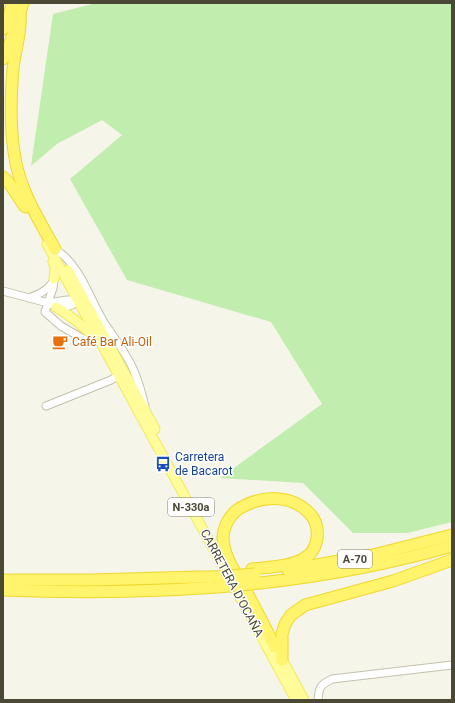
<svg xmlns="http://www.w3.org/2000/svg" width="455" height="703" viewBox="0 0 455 703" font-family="Roboto,sans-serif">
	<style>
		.green { fill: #c1eeae }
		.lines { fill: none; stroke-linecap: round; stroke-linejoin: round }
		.minor-casing { stroke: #c3c1aa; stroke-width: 9 }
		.major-casing { stroke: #f0ea5d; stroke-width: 11 }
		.highway-casing { stroke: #eed82c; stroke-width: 13 }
		.minor { stroke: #fff; stroke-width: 7 }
		.major { stroke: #fffc99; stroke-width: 9 }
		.highway { stroke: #fff46b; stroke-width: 11 }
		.highway-bridge-casing { stroke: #eed82c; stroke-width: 13; stroke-linecap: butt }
		.highway-bridge { stroke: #fff46b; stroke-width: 11 }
		.labels { text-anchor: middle; stroke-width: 3; stroke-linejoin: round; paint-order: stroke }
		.shield { fill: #fff; stroke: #817f72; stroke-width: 1 }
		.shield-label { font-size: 11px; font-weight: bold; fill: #4b4836 }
		.food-label { font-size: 12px; fill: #c56008; stroke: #fff; text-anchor: start }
		.transit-label { font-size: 12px; fill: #164399; stroke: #fff; text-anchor: start }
		.street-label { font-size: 12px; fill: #4b4836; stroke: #fff }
	</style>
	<rect width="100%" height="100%" fill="#f6f5e9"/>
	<!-- green -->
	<polygon class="green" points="96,3 452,3 452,522 407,533 353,533 303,483 220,478 322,404 271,322 127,280 70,179 122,135 102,120 57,144 31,166 53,14"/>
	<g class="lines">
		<defs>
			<g id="minor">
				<path d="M55,249c25,15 35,51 50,75 10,15 22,30 29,47 5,11 8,23 11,35"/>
				<polyline points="54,279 53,288 45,312 61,326 85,340 94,339"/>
				<polyline points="3,291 48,303 61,308 72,305 78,300"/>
				<path d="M29,298c10,-4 18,-7 24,-16"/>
				<polyline points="48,303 67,300 78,300"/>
				<polyline points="46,406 111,380 119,375"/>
				<path d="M318,700c1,-13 2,-15 14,-21l120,-14"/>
			</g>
			<g id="major">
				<polyline points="47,244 296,700"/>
				<polyline points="53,262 55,268 54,279"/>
				<polyline points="68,270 155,429"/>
				<path d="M56,307c15,9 28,19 39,32"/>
				<polyline points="279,654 304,700"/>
			</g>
			<g id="highway">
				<path d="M20,12c2,20 -5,37 -7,57 -3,36 -4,81 9,115 8,23 21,43 33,65"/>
				<polyline points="3,29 10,13 12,3"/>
				<polyline points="3,59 10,43 23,3"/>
				<polyline points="3,177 9,183 25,207"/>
				<path d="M252,569c16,-2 36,-2 51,-10 8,-4 13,-12 14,-21 1,-8 -1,-17 -6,-23 -17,-20 -46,-20 -67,-9 -12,5 -20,18 -21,31 0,20 15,39 24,56 10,18 19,36 28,54"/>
				<polyline points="288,570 373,555 452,535"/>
				<polyline points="3,580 92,580 197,577 213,577"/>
				<path d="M260,583c65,-7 129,-19 192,-37"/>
				<path d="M3,590c71,3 144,2 215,-3"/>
				<polyline points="282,660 282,634 285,624 291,615 305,605 393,581 452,560"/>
			</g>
		</defs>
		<!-- minor casing -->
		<use href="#minor" class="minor-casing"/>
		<!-- major casing -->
		<use href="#major" class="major-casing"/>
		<!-- highway casing -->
		<use href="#highway" class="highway-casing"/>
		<!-- minor -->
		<use href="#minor" class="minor"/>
		<!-- major -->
		<use href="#major" class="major"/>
		<!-- highway -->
		<use href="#highway" class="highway"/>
		<defs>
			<g id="highway-bridge">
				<polyline points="213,577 255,574"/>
				<polyline points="218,587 260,583"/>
			</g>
		</defs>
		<!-- highway-bridge casing -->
		<use href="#highway-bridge" class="highway-bridge-casing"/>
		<!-- highway-bridge -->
		<use href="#highway-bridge" class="highway-bridge"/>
	</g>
	<!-- icons -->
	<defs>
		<symbol id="cafe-bare" viewBox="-9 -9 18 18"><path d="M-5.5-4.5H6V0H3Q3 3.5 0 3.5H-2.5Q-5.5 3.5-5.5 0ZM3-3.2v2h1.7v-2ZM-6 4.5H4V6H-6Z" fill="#e8710a" stroke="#fff" stroke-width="2.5" paint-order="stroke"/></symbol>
		<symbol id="bus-bare" viewBox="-9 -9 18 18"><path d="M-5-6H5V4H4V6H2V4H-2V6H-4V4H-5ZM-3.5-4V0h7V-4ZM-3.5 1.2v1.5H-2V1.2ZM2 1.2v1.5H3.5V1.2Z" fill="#1a4fb4" stroke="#fff" stroke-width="2.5" paint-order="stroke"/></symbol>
	</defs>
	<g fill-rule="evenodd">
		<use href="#cafe-bare" x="49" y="331" width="22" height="22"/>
		<use href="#bus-bare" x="152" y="453" width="22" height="22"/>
	</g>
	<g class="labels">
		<!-- shield labels -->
		<g class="shield">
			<rect x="168" y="498" width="46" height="18" rx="3"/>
			<rect x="338" y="550" width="34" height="18" rx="3"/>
		</g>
		<g class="shield-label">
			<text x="191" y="511">N-330a</text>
			<text x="355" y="563">A-70</text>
		</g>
		<!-- food labels -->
		<g class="food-label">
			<text x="72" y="346">Café Bar Ali-Oil</text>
		</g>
		<!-- transit labels -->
		<g class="transit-label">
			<text x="175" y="461">Carretera<tspan x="175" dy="14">de Bacarot</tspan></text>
		</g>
		<!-- street labels -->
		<g class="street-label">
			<text transform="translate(232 583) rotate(62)" y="4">CARRETERA D'OCAÑA</text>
		</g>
	</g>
	<!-- border -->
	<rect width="455" height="703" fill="none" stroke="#4b4836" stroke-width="8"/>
</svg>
